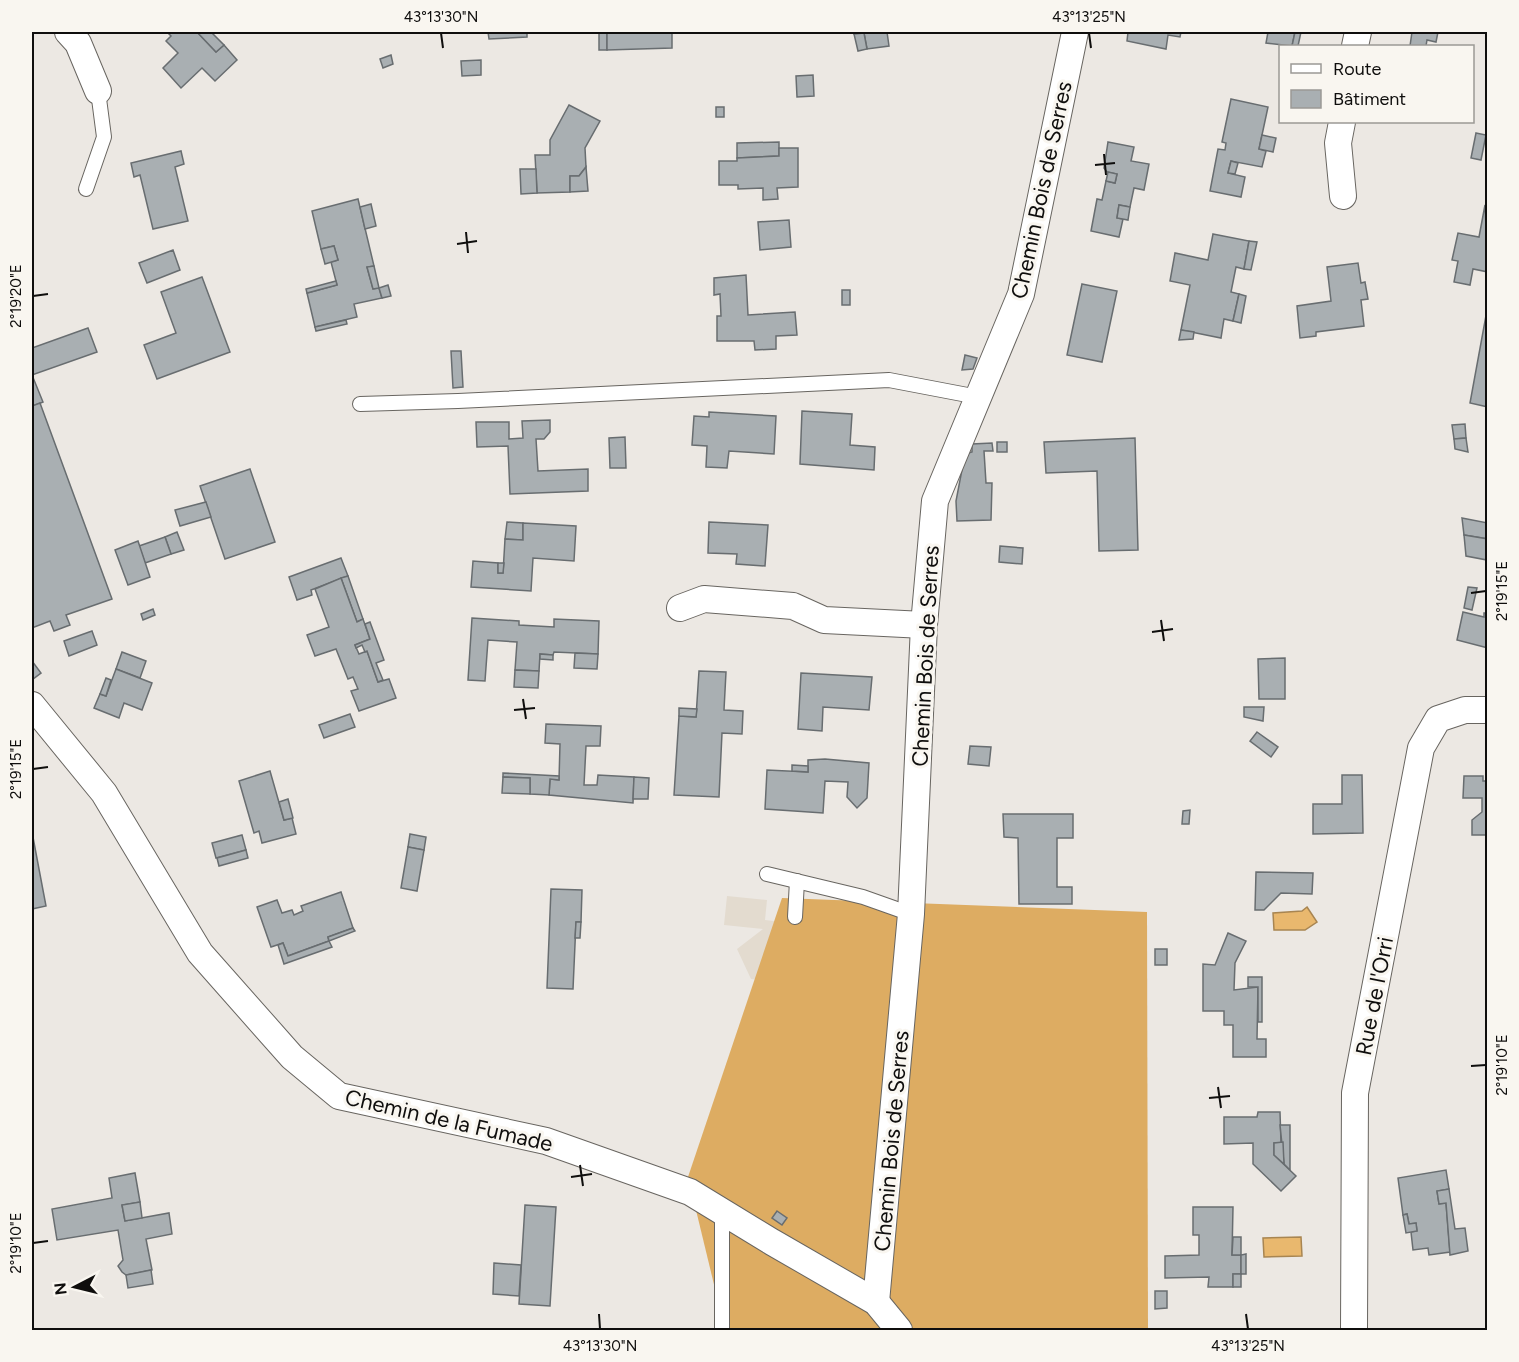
<svg xmlns="http://www.w3.org/2000/svg" width="1519" height="1362" viewBox="0 0 1519 1362" font-family="Figtree,sans-serif">
	<style>
		.built { fill: #e3dbcf }
		.forest { fill: #ddac62 }
		.water { fill: #e9b86e; stroke: #a88551; stroke-width: 1.5 }
		.building { fill: #a9afb2; stroke: #686d70; stroke-width: 1.5 }
		.lines { fill: none; stroke-linecap: round; stroke-linejoin: round }
		.lane-casing { stroke: #686560; stroke-width: 16 }
		.street-casing { stroke: #686560; stroke-width: 28 }
		.lane { stroke: #fff; stroke-width: 14 }
		.street { stroke: #fff; stroke-width: 26 }
		.ticks { fill: none; stroke: #0f0e0d; stroke-width: 2 }
		.labels { text-anchor: middle; stroke-width: 6; stroke-linejoin: round; paint-order: stroke }
		.street-label { font-size: 22px; fill: #0f0e0d; stroke: #f9f6f0 }
		.neatline { fill: none; stroke: #0f0e0d; stroke-width: 2 }
		.ticks-label { font-size: 15px; text-anchor: middle; fill: #0f0e0d }
	</style>
	<rect width="100%" height="100%" fill="#ece8e3"/>
	<!-- built -->
	<polygon class="built" points="727,896 767,900 765,920 806,925 802,984 751,979 737,949 763,929 724,925"/>
	<!-- forest -->
	<polygon class="forest" points="782,898 1147,912 1148,1330 725,1330 688,1177"/>
	<!-- water -->
	<g class="water">
		<polygon points="1307,907 1317,922 1305,930 1274,930 1273,913 1302,911"/>
		<polygon points="1301,1237 1302,1256 1264,1257 1263,1238"/>
	</g>
	<!-- building -->
	<g class="building">
		<polygon points="167,32 197,32 216,52 224,45 237,60 215,81 202,68 181,88 163,68 178,53 166,41 171,36"/>
		<polygon points="197,32 211,32 224,45 216,52"/>
		<polygon points="488,32 527,32 527,37 489,39"/>
		<rect x="599" y="32" width="8" height="18"/>
		<polygon points="607,32 672,32 672,48 607,50"/>
		<polygon points="854,32 887,32 889,46 867,49 864,33 854,34"/>
		<polygon points="1128,32 1181,32 1180,37 1168,35 1166,49 1127,41"/>
		<polygon points="1268,32 1295,32 1292,46 1266,43"/>
		<polygon points="1295,32 1301,32 1298,46 1292,46"/>
		<polygon points="1412,32 1438,32 1436,42 1427,40 1426,46 1410,46"/>
		<polygon points="864,33 867,49 858,51 854,34"/>
		<polygon points="391,55 393,64 383,68 380,59"/>
		<polygon points="481,60 481,75 462,76 461,61"/>
		<polygon points="813,75 814,96 797,97 796,76"/>
		<polygon points="1231,99 1268,107 1259,149 1266,151 1262,167 1231,161 1228,173 1245,177 1241,197 1210,191 1218,149 1225,150 1226,143 1222,142"/>
		<polygon points="569,105 600,121 585,148 586,167 579,176 570,176 570,192 537,193 535,155 550,155 550,140"/>
		<rect x="716" y="107" width="8" height="10"/>
		<polygon points="1476,133 1486,135 1481,160 1471,158"/>
		<polygon points="1262,135 1276,138 1273,152 1259,149"/>
		<polygon points="779,142 779,156 737,158 737,143"/>
		<polygon points="1108,142 1134,147 1131,161 1149,164 1144,190 1134,188 1130,207 1119,205 1117,218 1123,219 1119,237 1091,231 1097,199 1102,200 1106,181 1115,183 1117,174 1107,172 1104,168"/>
		<polygon points="779,148 798,148 798,187 777,188 778,199 763,200 763,188 738,189 738,185 719,185 719,161 737,161 737,158 779,156"/>
		<polygon points="181,151 184,164 175,167 188,221 153,229 140,175 134,177 131,163"/>
		<polygon points="1231,161 1238,163 1235,174 1228,173"/>
		<polygon points="586,167 588,191 570,192 570,176 579,176"/>
		<polygon points="520,169 536,169 537,193 521,194"/>
		<polygon points="1108,172 1117,174 1115,183 1106,181"/>
		<polygon points="358,199 374,266 367,267 373,289 379,288 382,298 354,304 357,317 315,327 307,293 337,285 331,262 338,260 334,246 321,249 312,211"/>
		<polygon points="371,204 376,226 365,229 360,207"/>
		<polygon points="1119,205 1130,207 1128,220 1117,218"/>
		<polygon points="1485,205 1488,272 1473,269 1470,285 1454,282 1458,261 1452,260 1458,233 1479,237"/>
		<polygon points="789,220 791,247 760,250 758,222"/>
		<polygon points="1213,234 1249,241 1244,269 1236,267 1231,292 1239,294 1233,321 1224,319 1221,338 1181,330 1190,285 1170,281 1175,253 1208,260"/>
		<polygon points="1249,241 1257,242 1251,270 1244,269"/>
		<polygon points="334,246 338,260 325,264 321,249"/>
		<polygon points="173,250 180,270 147,283 139,263"/>
		<polygon points="1358,263 1361,283 1365,282 1368,299 1361,300 1364,326 1316,332 1316,336 1300,338 1297,306 1331,301 1327,267"/>
		<polygon points="374,266 379,288 373,289 367,267"/>
		<polygon points="746,275 748,315 795,312 797,335 776,336 776,349 755,350 754,341 717,341 717,316 721,316 720,294 714,295 714,278"/>
		<polygon points="202,277 230,352 157,379 144,345 176,333 161,292"/>
		<polygon points="336,281 337,285 307,293 306,289"/>
		<polygon points="1082,284 1117,291 1102,362 1067,355"/>
		<polygon points="388,285 391,296 382,298 379,288"/>
		<rect x="842" y="290" width="8" height="15"/>
		<polygon points="1239,294 1246,296 1241,323 1233,321"/>
		<polygon points="1487,310 1488,310 1488,407 1470,403"/>
		<polygon points="346,320 347,324 316,331 315,327"/>
		<polygon points="88,328 97,352 32,375 32,348"/>
		<polygon points="1181,330 1194,332 1193,339 1179,340"/>
		<polygon points="451,351 461,351 463,387 453,388"/>
		<polygon points="965,355 977,358 973,369 962,370"/>
		<polygon points="32,375 43,402 33,406 32,402"/>
		<polygon points="40,403 112,599 66,615 70,625 54,631 50,621 32,628 32,406"/>
		<polygon points="802,411 852,414 850,445 875,447 874,470 800,464"/>
		<polygon points="709,412 776,416 774,454 729,451 727,468 706,467 707,446 692,445 694,416 709,417"/>
		<polygon points="550,420 550,432 544,439 536,439 538,471 588,469 588,491 510,494 508,446 477,447 476,422 509,422 509,439 523,438 522,421"/>
		<polygon points="1465,424 1466,438 1454,439 1452,425"/>
		<polygon points="625,437 626,468 610,468 609,438"/>
		<polygon points="1135,438 1138,550 1099,551 1097,471 1046,473 1044,442"/>
		<polygon points="1466,438 1468,452 1455,449 1454,439"/>
		<rect x="997" y="442" width="10" height="10"/>
		<polygon points="992,443 993,451 984,451 986,483 992,483 991,520 957,521 956,501 965,454 972,452 972,444"/>
		<polygon points="250,469 275,542 225,559 200,486"/>
		<polygon points="206,502 211,517 180,526 175,510"/>
		<polygon points="1462,518 1488,523 1488,539 1464,535"/>
		<polygon points="507,522 523,523 523,540 505,539"/>
		<polygon points="709,522 768,525 765,566 736,564 737,554 708,553"/>
		<polygon points="523,523 576,526 574,561 533,558 531,591 471,587 473,561 498,563 498,573 503,573 505,539 523,540"/>
		<polygon points="177,532 184,550 171,554 165,537"/>
		<polygon points="1464,535 1488,539 1487,560 1466,556"/>
		<polygon points="165,537 171,554 145,563 139,546"/>
		<polygon points="138,541 150,577 128,585 115,550"/>
		<polygon points="1000,546 1023,548 1022,564 999,562"/>
		<polygon points="341,558 348,576 311,590 312,595 297,600 289,577"/>
		<polygon points="498,563 504,563 503,573 498,573"/>
		<polygon points="348,576 363,619 357,622 341,578"/>
		<polygon points="341,578 357,622 363,619 370,639 355,645 359,654 367,651 378,682 389,679 396,698 359,711 351,691 358,689 353,677 348,679 336,649 315,656 307,635 329,627 315,589"/>
		<polygon points="1468,587 1477,588 1472,610 1464,608"/>
		<polygon points="153,609 155,615 143,620 141,614"/>
		<polygon points="1463,612 1484,617 1484,613 1488,613 1488,648 1457,640"/>
		<polygon points="472,618 519,621 519,625 554,627 554,619 599,621 598,654 554,652 553,655 540,654 539,671 515,670 517,642 488,640 485,681 468,680"/>
		<polygon points="370,622 384,660 376,663 383,680 378,682 367,651 365,652 362,645 356,648 355,645 370,639 365,624"/>
		<polygon points="92,631 97,645 69,656 64,641"/>
		<polygon points="122,652 146,661 140,678 116,669"/>
		<polygon points="575,653 598,654 597,669 574,668"/>
		<polygon points="540,654 553,655 553,660 540,659"/>
		<polygon points="1285,658 1285,699 1259,699 1258,659"/>
		<polygon points="32,661 41,673 33,679 32,677"/>
		<polygon points="116,669 152,683 142,710 124,703 119,718 94,708 100,694 106,696"/>
		<polygon points="515,670 539,671 538,688 514,687"/>
		<polygon points="699,671 726,672 724,710 743,711 742,734 722,733 719,797 674,795 679,716 696,717"/>
		<polygon points="801,673 872,677 869,710 823,707 822,731 798,729"/>
		<polygon points="106,678 111,680 106,696 100,694"/>
		<polygon points="1244,707 1264,707 1263,721 1244,717"/>
		<polygon points="679,708 697,709 696,717 679,716"/>
		<polygon points="350,714 355,727 324,738 319,725"/>
		<polygon points="546,724 601,726 600,746 586,746 584,785 597,785 598,775 634,777 633,803 549,795 550,779 559,780 560,744 545,743"/>
		<polygon points="1257,732 1278,747 1271,757 1250,741"/>
		<polygon points="970,746 991,747 989,766 968,764"/>
		<polygon points="825,759 869,763 867,798 857,808 847,797 848,782 825,781 823,813 765,809 767,770 808,772 808,760"/>
		<polygon points="792,765 808,766 808,772 792,771"/>
		<polygon points="270,771 284,820 292,818 296,834 262,843 259,831 254,833 239,781"/>
		<polygon points="503,773 559,776 559,780 550,779 549,795 530,794 530,778 503,777"/>
		<polygon points="1342,775 1362,775 1363,833 1313,834 1313,804 1342,804"/>
		<polygon points="1464,776 1483,776 1483,781 1488,781 1488,835 1472,835 1472,820 1482,812 1482,798 1463,798"/>
		<polygon points="503,777 530,778 530,794 502,793"/>
		<polygon points="634,777 649,778 648,799 633,799"/>
		<polygon points="288,799 293,818 284,820 279,802"/>
		<polygon points="1190,810 1189,824 1182,824 1183,811"/>
		<polygon points="1003,814 1073,814 1073,838 1057,838 1057,887 1072,887 1072,904 1019,904 1018,838 1004,837"/>
		<polygon points="32,832 46,906 32,909"/>
		<polygon points="410,834 426,837 424,850 408,847"/>
		<polygon points="242,835 246,850 216,858 212,843"/>
		<polygon points="408,847 424,850 417,891 401,888"/>
		<polygon points="246,850 248,858 219,866 217,858"/>
		<polygon points="1256,872 1313,873 1312,894 1281,893 1264,910 1255,910"/>
		<polygon points="551,889 582,890 581,922 576,922 573,989 547,988"/>
		<polygon points="341,892 353,928 328,937 329,941 288,956 283,943 271,947 257,907 277,900 282,913 292,910 294,915 303,911 301,906"/>
		<polygon points="576,922 581,922 580,938 575,938"/>
		<polygon points="353,928 355,931 329,941 328,937"/>
		<polygon points="1228,933 1246,941 1235,963 1234,990 1258,987 1257,1039 1266,1039 1266,1057 1233,1057 1233,1025 1224,1025 1224,1011 1203,1011 1203,964 1215,965"/>
		<polygon points="329,941 332,947 284,964 278,945 283,943 288,956"/>
		<rect x="1155" y="949" width="12" height="16"/>
		<polygon points="1248,977 1262,977 1262,1022 1258,1022 1258,987 1248,987"/>
		<polygon points="1258,1112 1280,1112 1281,1143 1274,1143 1274,1155 1296,1176 1281,1191 1253,1164 1253,1143 1224,1144 1224,1117 1257,1117"/>
		<polygon points="1280,1125 1290,1125 1290,1170 1284,1164"/>
		<polygon points="1283,1142 1284,1164 1274,1155 1274,1143"/>
		<polygon points="1446,1170 1449,1189 1437,1191 1439,1204 1446,1203 1450,1252 1429,1255 1428,1248 1413,1250 1411,1232 1417,1231 1416,1223 1409,1224 1407,1214 1403,1215 1398,1178"/>
		<polygon points="135,1173 140,1202 122,1205 125,1221 169,1213 172,1234 146,1239 152,1270 126,1275 122,1272 118,1266 123,1260 118,1230 57,1240 52,1209 112,1198 109,1178"/>
		<polygon points="1449,1189 1455,1229 1465,1228 1468,1251 1450,1255 1446,1203 1439,1204 1437,1191"/>
		<polygon points="140,1202 142,1218 125,1221 122,1205"/>
		<polygon points="525,1205 556,1207 550,1306 519,1304"/>
		<polygon points="1193,1207 1233,1207 1232,1255 1241,1255 1241,1274 1233,1274 1233,1287 1208,1287 1209,1277 1165,1278 1165,1256 1199,1255 1199,1235 1193,1235"/>
		<polygon points="777,1211 787,1218 782,1225 772,1218"/>
		<polygon points="1407,1214 1409,1224 1416,1223 1417,1231 1406,1233 1403,1215"/>
		<polygon points="1233,1237 1241,1237 1241,1255 1232,1255"/>
		<polygon points="1246,1254 1246,1274 1241,1274 1241,1255"/>
		<polygon points="494,1263 521,1265 519,1296 493,1294"/>
		<polygon points="151,1270 153,1284 128,1288 126,1275"/>
		<rect x="1233" y="1274" width="8" height="13"/>
		<polygon points="1155,1291 1167,1291 1167,1308 1155,1309"/>
	</g>
	<g class="lines">
		<defs>
			<g id="lane">
				<polyline points="86,189 104,137 98,91"/>
				<polyline points="360,404 458,401 889,380 978,397"/>
				<polyline points="767,874 863,897 911,914"/>
				<polyline points="795,917 797,881"/>
				<polyline points="722,1211 722,1330"/>
			</g>
			<g id="street">
				<polyline points="68,32 78,43 98,91"/>
				<polyline points="1355,46 1358,32"/>
				<polyline points="1342,122 1338,143 1343,196"/>
				<polyline points="680,608 704,599 793,606 824,620 924,625"/>
				<polyline points="32,705 104,793 200,953 292,1057 339,1096 546,1141 690,1192 772,1242 876,1302 899,1330"/>
				<polyline points="876,1302 911,914 924,625 935,501 1021,294 1075,32"/>
				<polyline points="1354,1330 1355,1093 1421,748 1438,719 1465,710 1488,710"/>
			</g>
		</defs>
		<!-- lane casing -->
		<use href="#lane" class="lane-casing"/>
		<!-- street casing -->
		<use href="#street" class="street-casing"/>
		<!-- lane -->
		<use href="#lane" class="lane"/>
		<!-- street -->
		<use href="#street" class="street"/>
	</g>
	<!-- ticks -->
	<path class="ticks" d="M441,33l2,15M1089,33l2,15M1104,154l2,21M1095,165l20,-2M466,232l2,21M457,244l20,-3M33,296l15,-2M1471,593l15,-2M1161,620l3,21M1152,632l21,-3M523,699l3,20M514,710l21,-2M33,769l15,-2M1471,1066l15,-1M1218,1087l3,21M1209,1098l21,-2M580,1165l3,21M571,1177l21,-3M33,1243l15,-2M599,1314l1,15M1246,1314l2,15"/>
	<g class="labels">
		<!-- street labels -->
		<g class="street-label">
			<text transform="translate(1041 190) rotate(-78)" y="8">Chemin Bois de Serres</text>
			<text transform="translate(925 656) rotate(-87)" y="8">Chemin Bois de Serres</text>
			<text transform="translate(1374 996) rotate(-79)" y="8">Rue de l'Orri</text>
			<text transform="translate(449 1120) rotate(13)" y="8">Chemin de la Fumade</text>
			<text transform="translate(891 1141) rotate(-85)" y="8">Chemin Bois de Serres</text>
		</g>
	</g>
	<!-- border -->
	<rect width="1519" height="1362" fill="none" stroke="#f9f6f0" stroke-width="66"/>
	<!-- legend -->
	<rect x="1279" y="45" width="195" height="78" fill="#f9f6f0" stroke="#9b9995" stroke-width="1.5"/>
	<rect x="1291" y="64" width="30" height="9" fill="#ffffff" stroke="#9b9995" stroke-width="1.5"/>
	<text x="1333" y="75" font-size="18" fill="#0f0e0d">Route</text>
	<rect x="1291" y="90" width="30" height="18" fill="#a9afb2" stroke="#9b9995" stroke-width="1.5"/>
	<text x="1333" y="105" font-size="18" fill="#0f0e0d">Bâtiment</text>
	<!-- north arrow -->
	<g transform="translate(75 1287) rotate(263)" stroke="#f9f6f0" stroke-width="4.5" paint-order="stroke">
	<path d="M0-4.5L10 22L0 15L-10 22Z" fill="#0f0e0d"/>
	<text y="-9" font-size="16" font-weight="bold" text-anchor="middle" fill="#0f0e0d">N</text>
	</g>
	<rect x="33" y="33" width="1453" height="1296" class="neatline"/>
	<g class="ticks-label">
		<text x="441" y="22">43°13'30"N</text>
		<text x="1089" y="22">43°13'25"N</text>
		<text transform="translate(16 296) rotate(-90)" y="5">2°19'20"E</text>
		<text transform="translate(1502 591) rotate(-90)" y="5">2°19'15"E</text>
		<text transform="translate(16 769) rotate(-90)" y="5">2°19'15"E</text>
		<text transform="translate(1502 1065) rotate(-90)" y="5">2°19'10"E</text>
		<text transform="translate(16 1243) rotate(-90)" y="5">2°19'10"E</text>
		<text x="600" y="1351">43°13'30"N</text>
		<text x="1248" y="1351">43°13'25"N</text>
	</g>
</svg>
